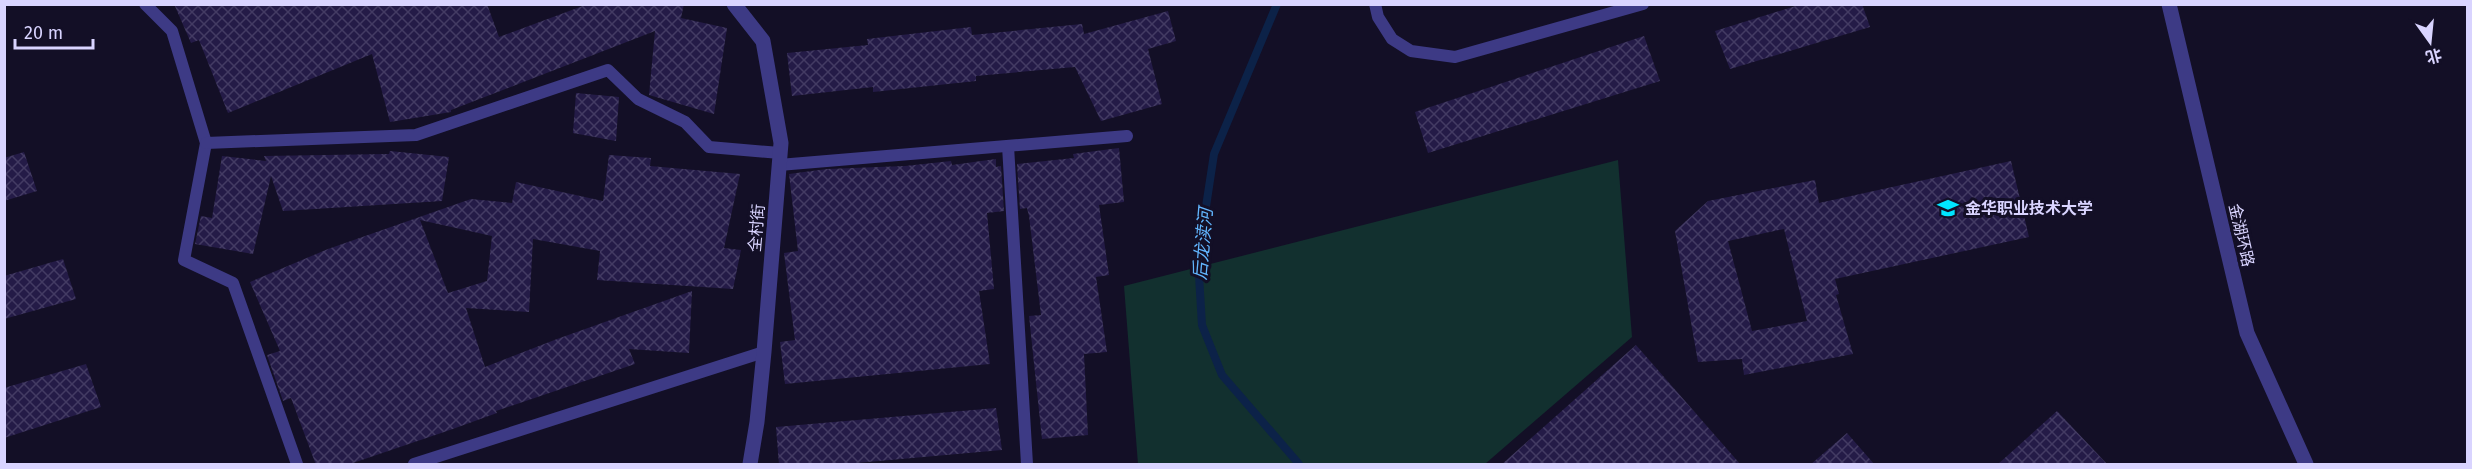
<svg xmlns="http://www.w3.org/2000/svg" width="2472" height="469" viewBox="0 0 2472 469" font-family="'Fira Sans','Noto Sans SC',sans-serif">
	<style>
		.park { fill: #12302f }
		.lines { fill: none; stroke-linecap: round; stroke-linejoin: round }
		.stream { stroke: #0c2248; stroke-width: 8 }
		.building { fill: url(#building-cross-hatch); fill-rule: evenodd }
		.lane { stroke: #3d3a85; stroke-width: 12 }
		.street { stroke: #3d3a85; stroke-width: 15 }
		.labels { text-anchor: middle; stroke-width: 6; stroke-linejoin: round; paint-order: stroke }
		.poi-label { font-size: 16px; font-weight: bold; fill: #d9d4ff; stroke: #130f26; text-anchor: start }
		.street-label { font-size: 16px; fill: #d9d4ff; stroke: #130f26 }
		.water-label { font-size: 18px; font-style: italic; fill: #62b6ff; stroke: #130f26 }
	</style>
	<defs>
		<pattern id="building-cross-hatch" width="8" height="8" patternUnits="userSpaceOnUse" patternTransform="scale(1.5)"><rect width="8" height="8" fill="#241b47"/><path d="M0 0l8 8M0 8l8-8" fill="none" stroke="#433b63"/></pattern>
	</defs>
	<rect width="100%" height="100%" fill="#130f26"/>
	<!-- park -->
	<polygon class="park" points="1618,160 1632,337 1485,464 1138,464 1124,286"/>
	<g class="lines">
		<!-- stream -->
		<polyline class="stream" points="1277,4 1214,154 1198,259 1202,325 1222,375 1299,464"/>
	</g>
	<!-- building -->
	<g class="building">
		<polygon points="174,4 487,4 499,37 588,4 684,4 681,18 727,28 714,114 649,95 655,31 451,110 451,112 390,122 372,54 228,113 199,40 191,43"/>
		<polygon points="1802,4 1862,4 1870,27 1730,69 1715,31"/>
		<polygon points="1168,11 1176,41 1148,49 1162,104 1101,121 1075,67 976,76 976,81 873,92 873,87 792,96 787,53 868,45 867,39 971,27 972,35 1082,24 1084,34"/>
		<polygon points="1644,36 1660,81 1428,153 1415,112"/>
		<polygon points="576,93 619,97 616,141 573,133"/>
		<polygon points="1119,148 1124,202 1099,205 1109,275 1096,277 1107,352 1084,354 1088,435 1042,439 1029,316 1041,315 1029,216 1027,208 1020,209 1017,164 1074,158 1073,154"/>
		<polygon points="390,151 449,157 442,201 283,211 271,176 253,254 195,244 201,216 212,218 222,156 266,161 264,156 389,154"/>
		<polygon points="24,152 37,191 4,201 4,158"/>
		<path d="M609,155l42,3 -1,8 90,8 -16,74 17,2 -8,39 -136,-9 3,-29 -67,-12 -4,73 -63,-4 19,59 72,-28 135,-48 -3,62 -60,-4 6,15 -139,47 1,2 -47,17 -103,35h-31l-25,-67 -8,3 -16,-46 13,-4 -30,-69 78,-33 143,-50 41,4 4,-21 87,19zM420,220l72,16 -5,45 -39,12z"/>
		<polygon points="996,159 996,167 1001,166 1004,211 987,213 994,289 979,291 990,364 785,384 780,342 795,340 784,253 798,251 789,174 827,169 905,166 951,161 952,165"/>
		<path d="M2011,161l18,76 -194,42 4,15 -3,1 17,59 -109,21 -2,-16 -44,3 -23,-131 33,-30 107,-21 4,23zM1784,229l23,92 -55,10 -24,-90z"/>
		<polygon points="63,259 76,299 4,319 4,276"/>
		<polygon points="1636,345 1741,465 1501,465"/>
		<polygon points="86,364 101,407 4,438 4,388"/>
		<polygon points="996,408 1002,450 834,465 779,465 776,427"/>
		<polygon points="2057,411 2108,465 1997,465"/>
		<polygon points="1847,433 1875,465 1810,465"/>
	</g>
	<g class="lines">
		<!-- lane -->
		<g class="lane">
			<polyline points="145,4 172,31 206,143 184,260 233,283 297,464"/>
			<polyline points="1375,4 1378,17 1392,39 1411,51 1455,57 1643,4"/>
			<polyline points="206,143 416,135 608,70 638,99 685,122 709,147 780,153"/>
			<polyline points="1008,146 1027,464"/>
			<polyline points="779,165 1127,136"/>
			<polyline points="414,464 764,352"/>
		</g>
		<!-- street -->
		<g class="street">
			<polyline points="734,4 763,41 781,143 764,352 757,422 750,464"/>
			<polyline points="2169,4 2247,333 2306,464"/>
		</g>
	</g>
	<!-- icons -->
	<defs>
		<symbol id="university-bare" viewBox="-9 -9 18 18"><path d="M0-5L7-2L0 1L-7-2ZM-4 1L0 2.5L4 1V4Q0 6-4 4Z" fill="#00e5ff" stroke="#130f26" stroke-width="2.5" paint-order="stroke"/></symbol>
	</defs>
	<g fill-rule="evenodd">
		<use href="#university-bare" x="1933" y="193" width="30" height="30"/>
	</g>
	<g class="labels">
		<!-- poi labels -->
		<g class="poi-label">
			<text x="1965" y="214">金华职业技术大学</text>
		</g>
		<!-- street labels -->
		<g class="street-label">
			<text transform="translate(756 228) rotate(-85)" y="6">全村街</text>
			<text transform="translate(2242 235) rotate(77)" y="6">金湖环路</text>
		</g>
		<!-- water labels -->
		<g class="water-label">
			<text transform="translate(1203 244) rotate(-85)" y="6">后龙渎河</text>
		</g>
	</g>
	<!-- border -->
	<rect width="2472" height="469" fill="none" stroke="#d9d4ff" stroke-width="12"/>
	<!-- north arrow -->
	<g transform="translate(2430 42) rotate(165)" stroke="#130f26" stroke-width="4.5" paint-order="stroke">
	<path d="M0-4.5L10 22L0 15L-10 22Z" fill="#d9d4ff"/>
	<text y="-9" font-size="16" font-weight="bold" text-anchor="middle" fill="#d9d4ff">北</text>
	</g>
	<!-- scale -->
	<path d="M15 39v9h78v-9" fill="none" stroke="#d9d4ff" stroke-width="3"/>
	<text x="24" y="39" font-size="18" fill="#d9d4ff" stroke="#130f26" stroke-width="4.5" paint-order="stroke">20 m</text>
</svg>
